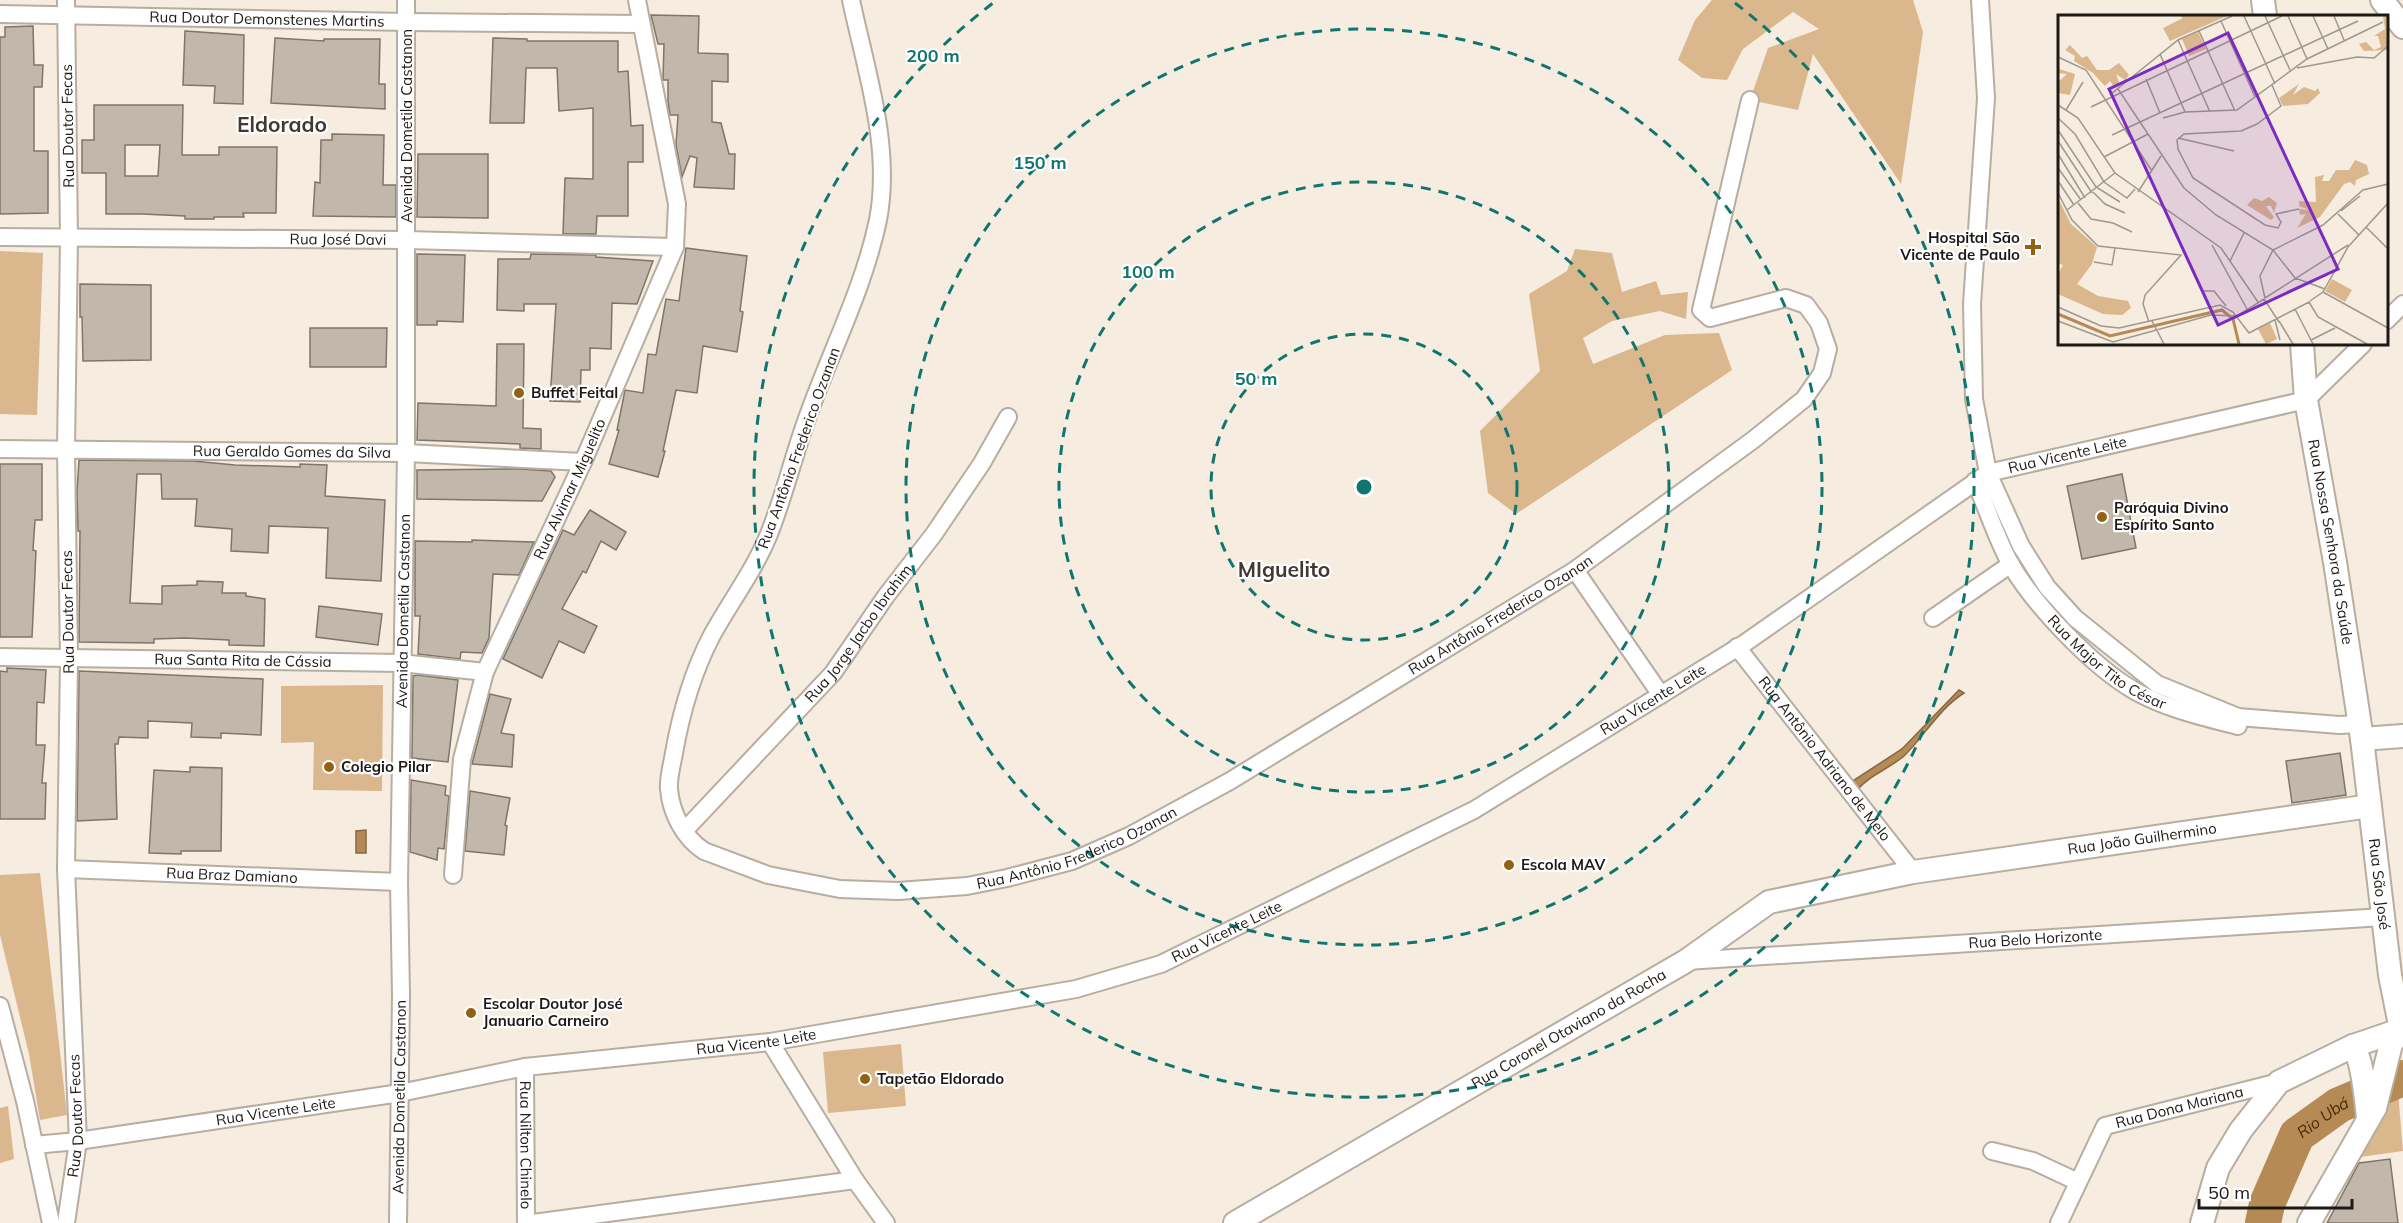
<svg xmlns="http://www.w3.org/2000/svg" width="2403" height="1223" viewBox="0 0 2403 1223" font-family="Mulish,sans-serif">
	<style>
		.green { fill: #dab78d }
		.water { fill: #b58a55; stroke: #876842; stroke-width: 1.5 }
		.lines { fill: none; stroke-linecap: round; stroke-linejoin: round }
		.river { stroke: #b58a55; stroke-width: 36 }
		.building { fill: #c1b7ab; stroke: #7f756a; stroke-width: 1.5; fill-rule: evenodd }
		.street-casing { stroke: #b7ada1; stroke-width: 20 }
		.secondary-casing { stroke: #b7ada1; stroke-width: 26 }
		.street { stroke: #fff; stroke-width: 16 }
		.secondary { stroke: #fff; stroke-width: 22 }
		.ring { fill: none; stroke: #0f766e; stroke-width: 3; stroke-dasharray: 10 8 }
		.poi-dot { fill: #936112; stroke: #fff; stroke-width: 2 }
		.labels { text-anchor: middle; stroke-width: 4.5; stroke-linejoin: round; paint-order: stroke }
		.street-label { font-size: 15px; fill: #1d1915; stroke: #fff }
		.poi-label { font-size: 15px; font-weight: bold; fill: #1d1915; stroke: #fff; text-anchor: start }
		.water-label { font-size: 16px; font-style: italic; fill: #492c00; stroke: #fff }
		.district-label { font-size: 21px; font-weight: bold; fill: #423a30; stroke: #fff }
		.inset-river { fill: none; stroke: #b58a55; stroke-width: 3 }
		.inset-road { fill: none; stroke: #9f988e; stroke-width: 1.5 }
		.view { fill: #7b2cbf; fill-opacity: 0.15; stroke: #7b2cbf; stroke-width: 3 }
		.inset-edge { fill: none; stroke: #1d1915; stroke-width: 3 }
		.centre { fill: #0f766e; stroke: #fff; stroke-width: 3 }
		.ring-label { font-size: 18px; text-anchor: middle; font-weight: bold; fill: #0f766e; stroke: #fff; stroke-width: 4.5; stroke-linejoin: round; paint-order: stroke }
	</style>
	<rect width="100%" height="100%" fill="#f6ecdf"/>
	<!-- green -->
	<g class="green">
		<polygon points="1712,0 1913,0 1923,32 1901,184 1813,54 1798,110 1750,100 1768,48 1819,29 1793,12 1743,49 1727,80 1702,78 1678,60 1695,20"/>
		<polygon points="1575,249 1612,253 1622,292 1656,281 1661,295 1688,292 1686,319 1660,311 1612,321 1583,338 1593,364 1665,335 1719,333 1732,370 1516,514 1488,493 1480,431 1540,371 1529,294 1567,271"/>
		<polygon points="0,251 43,253 37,415 0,414"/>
		<polygon points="383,685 382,791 313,790 314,742 281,743 281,686"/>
		<polygon points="40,873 67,1115 40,1120 29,1054 0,935 0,875"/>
		<polygon points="901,1044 906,1106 828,1113 823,1052"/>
		<polygon points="2398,1092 2403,1151 2360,1157 2389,1096"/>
		<polygon points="8,1106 14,1159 0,1163 0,1108"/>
	</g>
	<!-- water -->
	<g class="water">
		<path d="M1959,690l5,3c-24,15 -39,42 -59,62 -14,13 -34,19 -46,33l-8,1 -3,-5 54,-35z"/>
		<polygon points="366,830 366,853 356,853 356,831"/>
	</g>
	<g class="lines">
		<!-- river -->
		<path class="river" id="s1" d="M2263,1223l4,-19 30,-69 42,-30 64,-27"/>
	</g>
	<!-- building -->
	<g class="building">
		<polygon points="651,15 699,16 698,53 728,54 728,82 712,81 712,122 721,123 729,154 735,154 734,189 694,187 697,158 690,156 682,177 676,145 678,115 670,115 668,101 668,80 663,80 664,44 658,44"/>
		<polygon points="33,26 34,65 43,65 42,87 34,87 34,151 48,151 48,213 0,214 0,37 5,37 5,27"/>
		<polygon points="185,31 244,35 243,104 214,103 215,86 183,85"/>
		<polygon points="275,38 324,41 324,39 380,39 379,84 385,84 385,109 271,103"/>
		<polygon points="493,38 527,39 527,41 618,41 618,72 628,71 631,126 643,125 643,162 628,162 628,216 597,216 596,234 563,234 565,178 593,179 593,108 559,111 557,68 526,68 524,123 490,123"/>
		<path d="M94,105h89l-1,50h37v-8h58l-1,66h-33l1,4h-30v2h-29v-3l-43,-2h-36v-41h-24v-33h12zM125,145h35l-2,31h-33z"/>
		<polygon points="332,134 384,135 383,185 396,185 396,217 313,216 315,182 320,183 321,140 332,140"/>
		<polygon points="418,154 488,154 488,218 417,217"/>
		<polygon points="686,248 747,256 740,311 743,312 737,352 703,346 697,393 676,390 663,451 665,451 658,477 609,464 619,430 617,430 625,390 643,393 648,354 656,355 666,299 679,301"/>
		<polygon points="417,254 465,255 463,322 437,321 437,325 417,325"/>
		<polygon points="531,254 596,255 596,257 653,261 637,304 612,303 611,349 590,348 590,370 581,370 580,402 550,401 556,304 524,304 524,311 497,310 498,259 530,259"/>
		<polygon points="80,284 151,285 151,360 83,361 82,317 80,317"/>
		<polygon points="310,328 387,328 386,367 310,367"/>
		<polygon points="497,344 524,344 523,428 541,429 541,449 520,448 520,444 417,440 418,403 496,406"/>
		<polygon points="79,460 193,461 235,465 300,467 300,464 327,465 325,496 385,500 381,581 326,578 328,528 269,526 268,553 231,551 232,529 195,526 197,499 162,499 161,474 137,474 130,603 162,604 162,586 197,585 197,581 223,582 222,593 246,593 246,596 265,599 264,646 229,645 229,640 185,638 154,639 154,643 79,642 80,531 78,531 77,492"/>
		<polygon points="0,464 42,464 42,520 35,520 33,550 36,551 32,637 0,637"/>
		<polygon points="520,469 551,471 555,477 542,501 417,499 417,470"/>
		<polygon points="2122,474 2136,548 2082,559 2067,486"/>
		<polygon points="590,510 626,532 616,550 601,541 586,573 583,571 562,609 597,626 584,653 559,641 542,678 503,659 563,530 574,535"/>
		<polygon points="472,540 534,542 519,575 493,574 489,638 482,653 461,652 460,659 418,654 420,616 415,616 415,541 472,542"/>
		<polygon points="319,606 382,614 378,645 316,637"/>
		<polygon points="7,668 46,670 44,703 37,702 36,745 45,745 42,783 46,783 45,819 0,819 0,671 7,672"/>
		<polygon points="79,671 263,679 261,735 221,733 221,738 191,737 192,723 148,721 148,738 119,737 118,744 115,744 117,819 77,821"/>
		<polygon points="417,675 458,680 448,762 412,758 413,676"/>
		<polygon points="490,694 511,699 501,733 514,735 512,767 472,764"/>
		<polygon points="2340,753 2346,795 2292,803 2286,761"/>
		<polygon points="190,767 222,768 221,851 181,851 181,854 149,853 154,770 190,772"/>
		<polygon points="411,780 446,786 445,795 449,796 444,849 438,848 437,860 410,852"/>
		<polygon points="470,791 510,798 505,825 507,826 504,855 465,851"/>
		<polygon points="2390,1159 2398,1223 2327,1223 2359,1163"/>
	</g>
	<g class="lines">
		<defs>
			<g id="street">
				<path id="s2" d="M851,0c15,71 41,147 27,220 -14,67 -46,129 -69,193 -15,40 -24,81 -40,121 -15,37 -39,68 -58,103 -19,37 -30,76 -37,116 -2,12 -6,25 -5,36 2,24 15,49 35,62l64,24 72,14 58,2 69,-5 40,-8 65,-17 57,-25 101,-55 345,-211 178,-130 51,-41 18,-26 6,-24 -9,-26 -13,-18 -20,-7 -76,20 -9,-8 49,-210"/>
				<polyline points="1980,0 1986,98 1972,304 1974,399 1988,473 2021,546 2047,587 2075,618 2157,684 2238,717 2339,725 2359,724"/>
				<path id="s3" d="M0,14l406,8 235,2"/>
				<path id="s4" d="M0,237l407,3 268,7"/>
				<polyline points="2386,321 2403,304"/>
				<path id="s5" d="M0,449l406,4 177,9"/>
				<path id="s6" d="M1975,481c12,27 22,59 36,84 24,41 82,102 124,126 32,18 68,26 103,35"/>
				<polyline points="1575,570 1661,695"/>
				<polyline points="1933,618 2011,564"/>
				<path id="s7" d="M1737,647l176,225"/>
				<path id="s8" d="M0,657l401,6 84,9"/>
				<path id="s9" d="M684,831l149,-158 53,-77 48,-62 48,-71 26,-46"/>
				<path id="s10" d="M66,869l333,13"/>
				<path id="s11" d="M453,875l9,-116 23,-87 98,-210 92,-215 2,-43 -40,-204"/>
				<path id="s12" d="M1686,961l697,-44"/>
				<polyline points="0,1006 25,1101 51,1223"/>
				<polyline points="770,1042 855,1180 886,1223"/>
				<path id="s13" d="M525,1067l1,156"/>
				<path id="s14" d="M34,1145l44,-4 322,-48 125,-26 245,-25 306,-53 85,-25 313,-154 271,-167 243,-170 318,-73 57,-56"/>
				<polyline points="1992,1151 2033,1161 2078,1182"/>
				<path id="s15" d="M66,1223l12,-82 -12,-272 3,-211 -3,-208 3,-212 -3,-238"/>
				<path id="s16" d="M398,1223l3,-228 -2,-113 7,-429v-453"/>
				<polyline points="533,1223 855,1180"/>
				<path id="s17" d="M2059,1223l46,-97 174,-44"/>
			</g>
			<g id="secondary">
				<polyline points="2263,0 2265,16"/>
				<polyline points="2382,0 2403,27"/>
				<path id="s18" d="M2302,344l4,56 29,162 27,177 28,236 11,55"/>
				<polyline points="2362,739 2403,736"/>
				<path d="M2353,1046c10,14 13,55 15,72"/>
				<path id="s19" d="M1235,1223l451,-262 83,-59 144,-30 457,-66"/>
				<polyline points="2202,1223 2218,1168 2241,1130 2279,1082 2353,1046 2403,1029"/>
				<polyline points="2309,1223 2375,1108 2391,1044 2401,1030"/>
			</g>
		</defs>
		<!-- street casing -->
		<use href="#street" class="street-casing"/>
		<!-- secondary casing -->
		<use href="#secondary" class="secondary-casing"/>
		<!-- street -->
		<use href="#street" class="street"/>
		<!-- secondary -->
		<use href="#secondary" class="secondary"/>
	</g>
	<!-- distance rings -->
	<g class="ring">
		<circle cx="1364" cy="487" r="153"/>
		<circle cx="1364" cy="487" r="305"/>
		<circle cx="1364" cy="487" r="458"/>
		<path d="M1735 3A610 610 0 1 1 993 3"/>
	</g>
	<!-- markers -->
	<g class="poi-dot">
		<path d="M2030 238h6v6h6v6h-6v6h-6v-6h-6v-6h6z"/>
		<circle cx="519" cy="393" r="6"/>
		<circle cx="2102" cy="517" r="6"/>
		<circle cx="329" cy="767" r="6"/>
		<circle cx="1509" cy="865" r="6"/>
		<circle cx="471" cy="1013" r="6"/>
		<circle cx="865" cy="1079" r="6"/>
	</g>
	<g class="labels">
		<!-- street labels -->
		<g class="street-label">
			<text dy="5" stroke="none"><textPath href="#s3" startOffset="267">Rua Doutor Demonstenes Martins</textPath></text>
			<text transform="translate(68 126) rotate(-91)" y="5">Rua Doutor Fecas</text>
			<text transform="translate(407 126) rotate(-90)" y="5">Avenida Dometila Castanon</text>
			<text dy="5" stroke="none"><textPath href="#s4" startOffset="338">Rua José Davi</textPath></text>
			<text transform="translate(799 448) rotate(-70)" y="5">Rua Antônio Frederico Ozanan</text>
			<text dy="5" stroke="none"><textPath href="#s5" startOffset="292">Rua Geraldo Gomes da Silva</textPath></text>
			<text dy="5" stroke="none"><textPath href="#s14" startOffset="2188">Rua Vicente Leite</textPath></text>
			<text dy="5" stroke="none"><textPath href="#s11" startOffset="408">Rua Alvimar Miguelito</textPath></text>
			<text dy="5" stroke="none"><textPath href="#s18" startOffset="200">Rua Nossa Senhora da Saúde</textPath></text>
			<text transform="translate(68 612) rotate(-91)" y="5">Rua Doutor Fecas</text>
			<text dy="5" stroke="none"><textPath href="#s16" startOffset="612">Avenida Dometila Castanon</textPath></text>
			<text dy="5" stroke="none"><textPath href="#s2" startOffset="1778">Rua Antônio Frederico Ozanan</textPath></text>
			<text dy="5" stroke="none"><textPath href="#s9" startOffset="264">Rua Jorge Jacbo Ibrahim</textPath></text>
			<text dy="5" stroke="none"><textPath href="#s6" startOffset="230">Rua Major Tito César</textPath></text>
			<text dy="5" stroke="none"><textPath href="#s8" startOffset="243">Rua Santa Rita de Cássia</textPath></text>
			<text dy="5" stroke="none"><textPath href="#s14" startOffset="1702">Rua Vicente Leite</textPath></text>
			<text dy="5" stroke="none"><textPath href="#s7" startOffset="142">Rua Antônio Adriano de Melo</textPath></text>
			<text dy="5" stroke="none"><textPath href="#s19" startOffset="1002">Rua João Guilhermino</textPath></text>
			<text dy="5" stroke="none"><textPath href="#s2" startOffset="1292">Rua Antônio Frederico Ozanan</textPath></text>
			<text dy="5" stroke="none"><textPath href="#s10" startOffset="166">Rua Braz Damiano</textPath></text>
			<text dy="5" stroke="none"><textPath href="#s18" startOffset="546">Rua São José</textPath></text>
			<text dy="5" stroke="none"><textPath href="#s14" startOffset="1216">Rua Vicente Leite</textPath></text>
			<text dy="5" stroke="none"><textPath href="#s12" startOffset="350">Rua Belo Horizonte</textPath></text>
			<text dy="5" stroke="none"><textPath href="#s19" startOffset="386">Rua Coronel Otaviano da Rocha</textPath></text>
			<text dy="5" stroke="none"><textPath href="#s14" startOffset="730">Rua Vicente Leite</textPath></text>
			<text dy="5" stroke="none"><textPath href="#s16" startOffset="126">Avenida Dometila Castanon</textPath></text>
			<text dy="5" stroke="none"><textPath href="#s17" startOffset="184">Rua Dona Mariana</textPath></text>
			<text dy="5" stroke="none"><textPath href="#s14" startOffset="244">Rua Vicente Leite</textPath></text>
			<text dy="5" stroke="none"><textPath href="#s15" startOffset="108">Rua Doutor Fecas</textPath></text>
			<text dy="5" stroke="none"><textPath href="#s13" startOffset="78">Rua Nilton Chinelo</textPath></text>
		</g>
		<!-- poi labels -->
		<g class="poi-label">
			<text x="2020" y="243" text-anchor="end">Hospital São<tspan x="2020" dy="17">Vicente de Paulo</tspan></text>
			<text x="531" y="398">Buffet Feital</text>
			<text x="2114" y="513">Paróquia Divino<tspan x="2114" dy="17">Espírito Santo</tspan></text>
			<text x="341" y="772">Colegio Pilar</text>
			<text x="1521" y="870">Escola MAV</text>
			<text x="483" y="1009">Escolar Doutor José<tspan x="483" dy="17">Januario Carneiro</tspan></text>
			<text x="877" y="1084">Tapetão Eldorado</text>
		</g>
		<!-- water labels -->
		<g class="water-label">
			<text dy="6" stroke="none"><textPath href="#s1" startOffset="126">Rio Ubá</textPath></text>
		</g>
		<!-- district labels -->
		<g class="district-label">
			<text x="282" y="132">Eldorado</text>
			<text x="1284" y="577">MIguelito</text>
		</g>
	</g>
	<!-- overview -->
	<g transform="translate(2058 15)">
		<rect width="330" height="330" fill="#f6ecdf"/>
		<path d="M122,1h47l-57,25 -7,-13 20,-10zM325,1h5v34l-24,1 -5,-7 7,-2 8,8 7,-3 -3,-11h-4l11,-7zM140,17l8,17 -17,7 -7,-17zM12,30l12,13 5,-2 10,14h12l10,-7 10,12 -4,5 -9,-6 4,11 -5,3 -5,-7 -5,5 -12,-13 -19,-12 1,-5 -10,-6zM1,54l16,5 -5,21 -12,-2v-11l9,-8 -9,-1zM241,69l-6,11 11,-8 11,4 3,-3 2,5 -12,11 -25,2 -4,-8zM297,145l12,5 2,9 -13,6 -1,6 -5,-4 -6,2 -24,33 -23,11 9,-14 -6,1 -1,-6 10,1 -10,-4v-5l17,1 -1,-25 9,-2 -2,6h7l7,-11h13zM211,182l8,6 -3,10 -3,-7h-5l8,11 -3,3 -24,-15 7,-7 8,3zM0,183l13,26 26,23 -5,17 -15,20 21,12 30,5 3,7 -9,7 -19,-1 -45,-20v-20l5,-9 -5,-2zM274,264l20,11 -7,12 -20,-11zM212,308l7,16 -11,5 -8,-15z" fill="#dab78d"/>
		<path class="inset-river" d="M0,299l52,22 112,-26 11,9 6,25"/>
		<path class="inset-road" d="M186,1l31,68M207,1l25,54M230,1l19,43M255,1l15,33M276,1l10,24M163,6l34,76M141,16l36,80M120,25l32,72M102,39l25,58M0,42l28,13 66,101M239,53l60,-11 17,1 14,-12M88,64l14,34M214,70l9,21 -24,18 -16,7 -57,3 -7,6 1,9 15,29 72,47 13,3 3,-6 -5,-8 23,-5M60,74l66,99 32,27 57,35 22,28M53,79l67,-54 54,-24M0,90l20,13 37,55 106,75 37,54M33,92l191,-91M8,95l17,-28M0,103l17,16 29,48 23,16 8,-9M105,103l22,-6 52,-2 70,-51 76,-37M0,115l38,57 24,15M54,120l246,-114M120,123l56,13M0,126l34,52M0,139l27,44M46,142l44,-23M0,153l23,32M0,166l16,24M35,177l12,12 20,9M80,177l23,-36M0,178l14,27 26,26 83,9 -36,40 -2,9 6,18M20,188l13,16 22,4 19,9M9,195l48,-37M283,196l19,-15M280,199l21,21M308,212l22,22M154,230l35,64M172,246l14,-28M36,247l18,3 3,-17M237,263l30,11M143,276h13l12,15M265,277l65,36M207,283l-5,-22 13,-26 50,-25 40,-35 25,-6M207,283l83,-53M252,286l13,-9 25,-45 40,-44M0,292l43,19 18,2 101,-23 13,7 16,21 60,-31 9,15 49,27M237,294l18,35M179,301l27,-17 15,23M217,305l5,20M0,306l55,21 98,-27 26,1M94,306l12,23M221,306l14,23M253,325l24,-12"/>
		<path class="view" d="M170,18l110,236 -120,56 -109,-236z"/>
		<rect width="330" height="330" class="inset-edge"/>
	</g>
	<circle cx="1364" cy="487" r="9" class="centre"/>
	<g class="ring-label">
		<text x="933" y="62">200 m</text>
		<text x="1040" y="169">150 m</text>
		<text x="1148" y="278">100 m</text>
		<text x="1256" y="385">50 m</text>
	</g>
	<!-- scale -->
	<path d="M2199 1199v9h153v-9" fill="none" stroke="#1d1915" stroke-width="3"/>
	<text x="2208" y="1199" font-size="18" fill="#1d1915" stroke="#ffffff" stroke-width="4.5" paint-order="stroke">50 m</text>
</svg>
